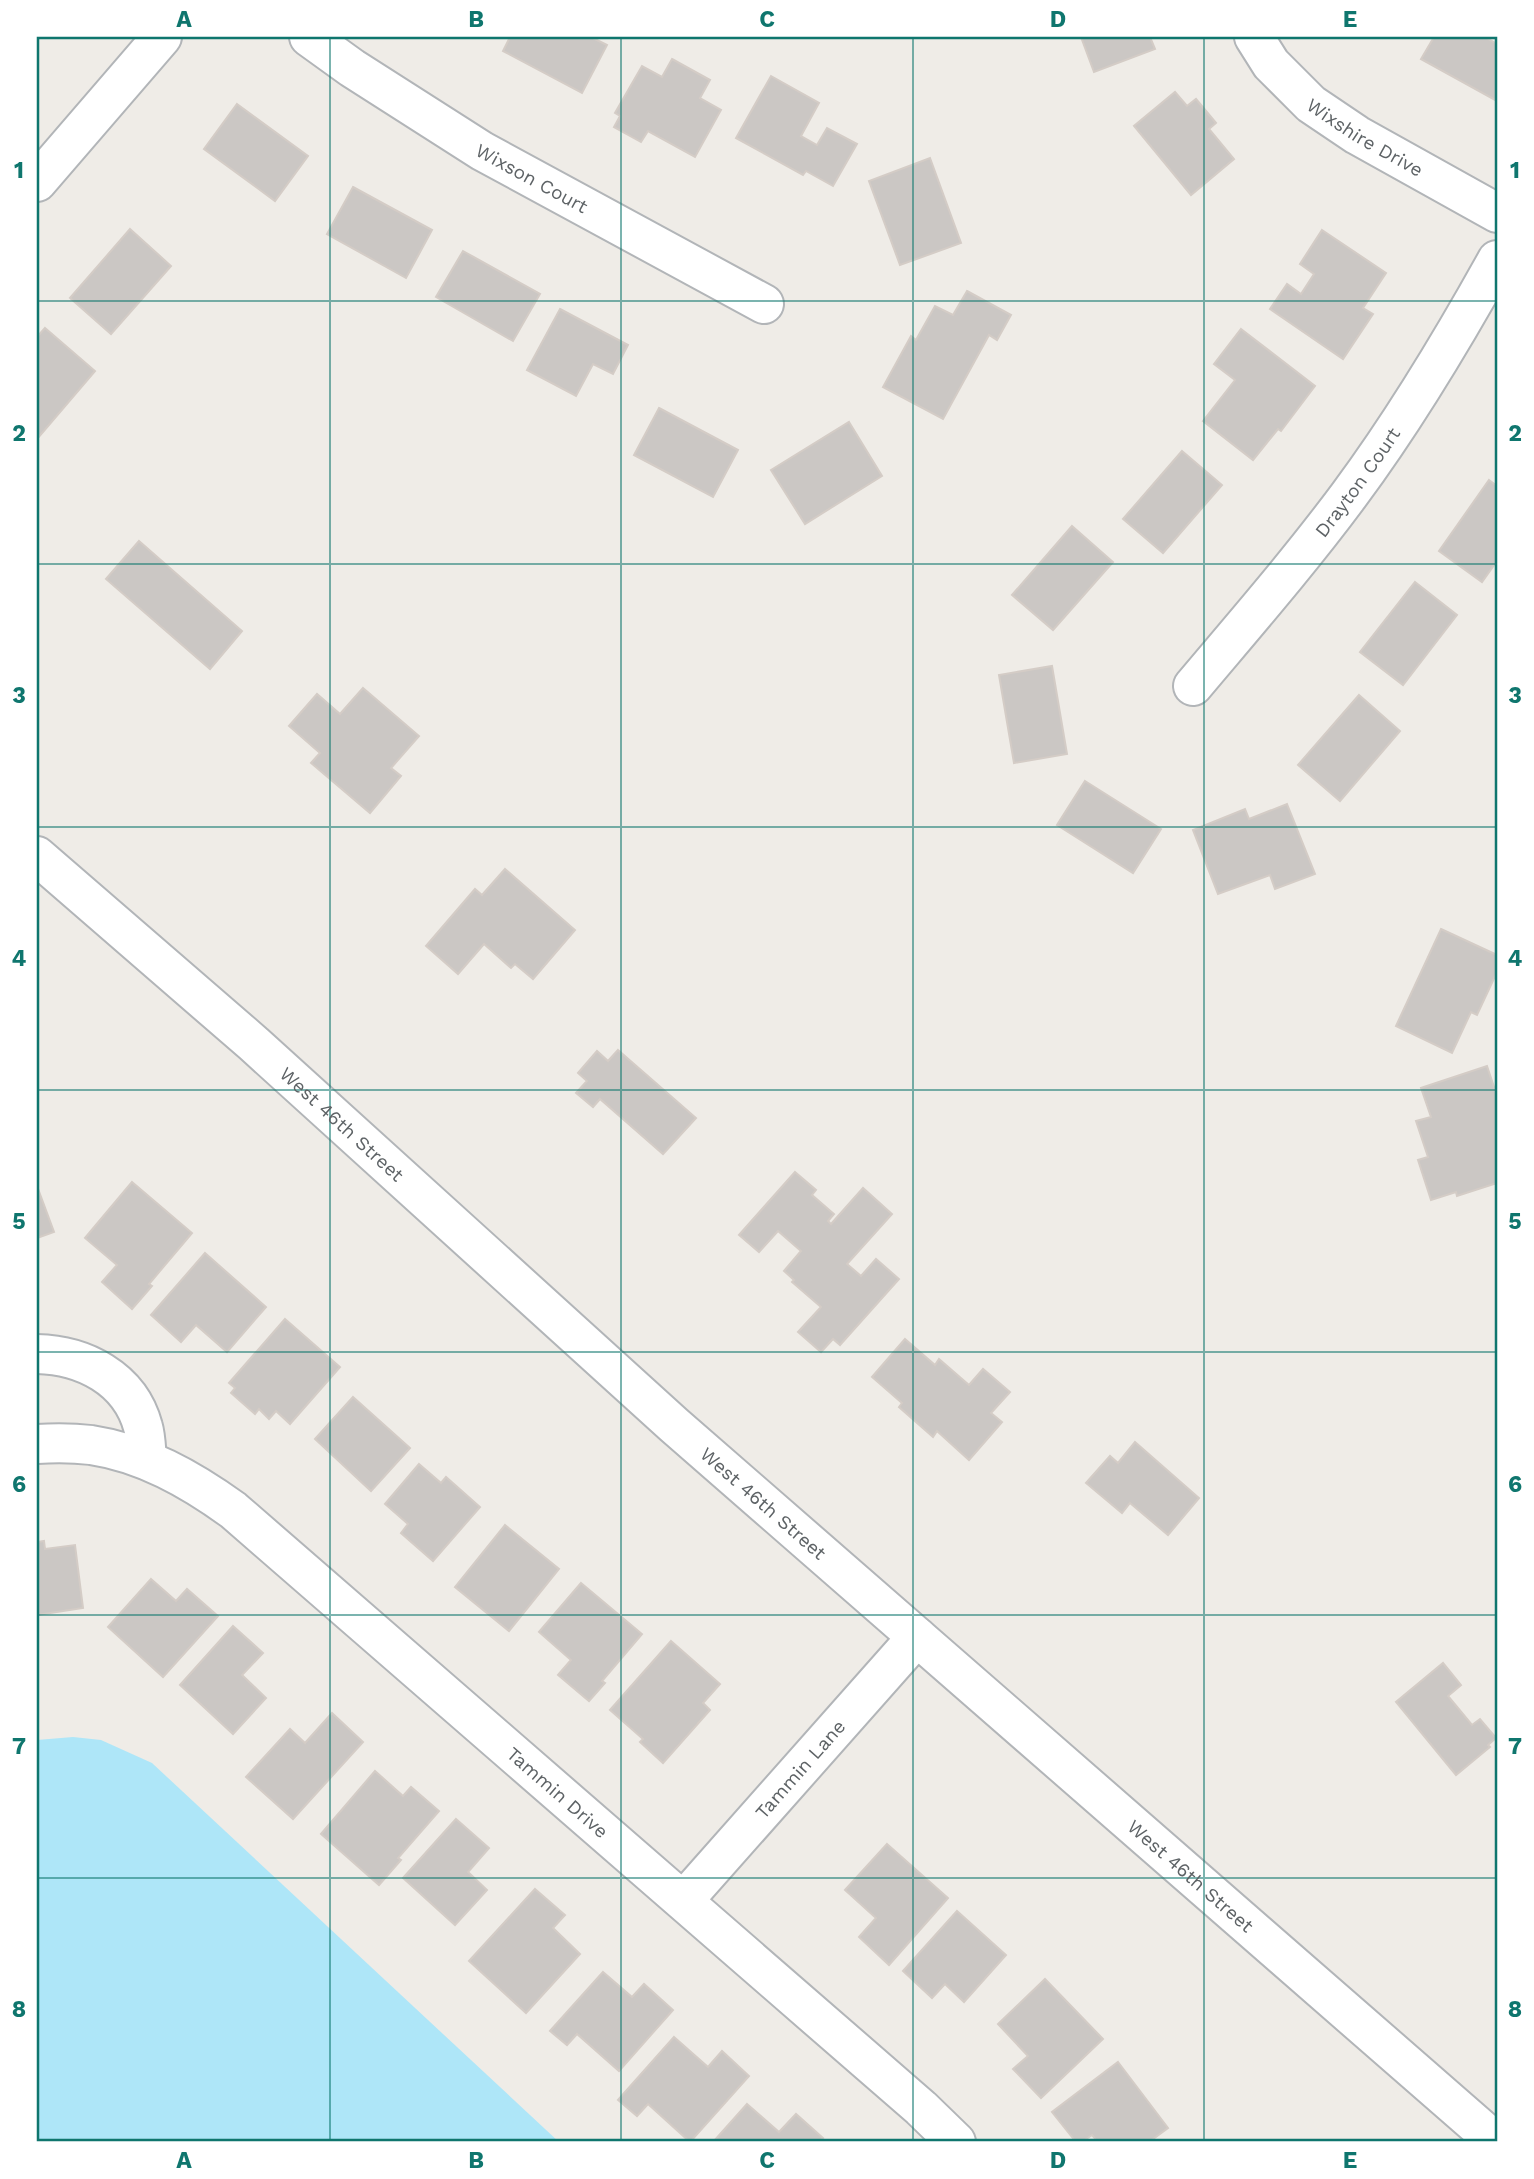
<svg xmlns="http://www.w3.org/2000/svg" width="1534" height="2179" viewBox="0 0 1534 2179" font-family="'Work Sans',sans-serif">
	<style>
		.water { fill: #aee6f8 }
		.building { fill: #cbc7c4; stroke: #d4ccc6; stroke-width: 2 }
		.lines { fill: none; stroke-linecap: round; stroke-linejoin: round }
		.minor-casing { stroke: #b2b5b8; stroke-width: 42 }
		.minor { stroke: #fff; stroke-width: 38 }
		.grid { fill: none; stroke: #0f766e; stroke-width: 2; stroke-opacity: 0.55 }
		.labels { text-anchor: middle; stroke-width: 6; stroke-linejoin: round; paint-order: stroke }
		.street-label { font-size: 19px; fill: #5e6366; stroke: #fff }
		.neatline { fill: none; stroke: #0f766e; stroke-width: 2.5 }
		.grid-label { font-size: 23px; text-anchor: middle; font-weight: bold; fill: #0f766e }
	</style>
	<rect width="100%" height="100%" fill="#efece7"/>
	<!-- water -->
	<polygon class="water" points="73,1737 101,1740 152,1763 559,2142 37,2142 37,1740"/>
	<!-- building -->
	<g class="building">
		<polygon points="510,37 591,37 607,45 582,93 503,51"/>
		<polygon points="1081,37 1150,37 1155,49 1094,72"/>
		<polygon points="1434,37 1485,37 1497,44 1497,101 1421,59"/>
		<polygon points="672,59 710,80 700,98 721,110 695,157 648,131 641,142 614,127 620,116 615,113 642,66 662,77"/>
		<polygon points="771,76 819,103 801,136 817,145 827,128 857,144 833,186 806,171 803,175 736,138"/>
		<polygon points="1175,92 1187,106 1196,99 1216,123 1209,129 1234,159 1191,195 1134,126"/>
		<polygon points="237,104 308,156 275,201 204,149"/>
		<polygon points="930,158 961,243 900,265 869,181"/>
		<polygon points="353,187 432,230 406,278 327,234"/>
		<polygon points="130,229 171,266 111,334 70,298"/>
		<polygon points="1322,230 1386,273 1363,308 1373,314 1343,359 1270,309 1287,284 1301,294 1314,274 1300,264"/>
		<polygon points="463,251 540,294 513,341 436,297"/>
		<polygon points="967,291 1011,315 997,340 989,335 943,419 883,387 911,336 916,340 935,306 953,315"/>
		<polygon points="560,309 628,345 613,374 593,364 576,396 527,370"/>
		<polygon points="45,328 95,371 37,439 37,337"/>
		<polygon points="1241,329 1315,386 1281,431 1278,429 1253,460 1203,421 1235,380 1214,364"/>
		<polygon points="659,408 738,450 713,497 634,455"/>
		<polygon points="849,422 882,476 805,524 771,470"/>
		<polygon points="1182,451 1222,485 1163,553 1123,519"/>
		<polygon points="1489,480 1497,486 1497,561 1482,582 1439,551"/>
		<polygon points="1072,526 1113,562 1053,630 1012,595"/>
		<polygon points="139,541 242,631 210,669 106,579"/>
		<polygon points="1415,582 1457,615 1403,685 1360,652"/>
		<polygon points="1052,666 1067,754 1014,763 999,675"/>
		<polygon points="363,688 419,736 391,768 401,776 370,813 311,763 320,753 289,726 317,694 340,714"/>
		<polygon points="1359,695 1400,731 1340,801 1298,765"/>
		<polygon points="1085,781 1161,829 1133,873 1057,825"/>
		<polygon points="1287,804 1315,874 1275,889 1270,875 1218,894 1193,830 1245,809 1249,819"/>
		<polygon points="505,869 575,930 533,979 515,964 511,968 484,944 458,974 426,946 475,889 482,895"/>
		<polygon points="1441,929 1497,955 1497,972 1477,1015 1471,1012 1452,1053 1396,1026"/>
		<polygon points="618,1050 696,1118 663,1154 600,1099 593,1107 576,1093 587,1081 578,1073 597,1051 608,1061"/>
		<polygon points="1487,1066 1497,1096 1497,1183 1457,1196 1456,1192 1431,1200 1418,1160 1428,1157 1416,1121 1431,1117 1421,1088"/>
		<polygon points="795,1172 816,1190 812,1195 834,1214 828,1221 831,1224 863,1188 892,1214 847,1264 861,1276 876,1259 899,1279 840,1345 833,1339 821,1352 798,1332 821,1307 792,1282 794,1280 784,1271 801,1251 778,1231 759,1252 739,1235"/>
		<polygon points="132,1182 192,1233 149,1284 152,1286 132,1309 102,1282 117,1265 85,1238"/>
		<polygon points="37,1186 54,1232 37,1238"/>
		<polygon points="205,1253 266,1307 227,1352 196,1325 181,1342 151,1315"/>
		<polygon points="285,1319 340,1367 290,1424 276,1411 269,1419 259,1409 255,1414 231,1393 235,1388 229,1383"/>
		<polygon points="905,1339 935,1365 939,1359 969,1385 983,1369 1010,1392 991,1413 1002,1422 969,1460 937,1431 933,1437 899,1407 902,1403 872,1377"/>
		<polygon points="353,1397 410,1448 371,1491 315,1439"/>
		<polygon points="1135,1442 1199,1498 1168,1535 1130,1503 1122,1513 1086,1483 1110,1456 1118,1463"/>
		<polygon points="419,1464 441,1483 446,1477 480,1507 433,1561 401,1533 408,1524 385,1504"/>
		<polygon points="505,1525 559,1569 509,1631 455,1587"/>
		<polygon points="44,1541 45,1549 75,1545 83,1608 37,1615 37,1542"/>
		<polygon points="151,1579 176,1601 187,1589 218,1616 163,1677 108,1627"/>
		<polygon points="581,1583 642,1634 602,1681 605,1683 589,1701 558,1675 571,1660 539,1632"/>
		<polygon points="233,1626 263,1653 242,1675 266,1698 233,1734 180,1685"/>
		<polygon points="671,1641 720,1684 703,1703 710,1710 663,1763 640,1742 643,1739 610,1710"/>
		<polygon points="1443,1663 1461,1685 1448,1696 1472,1725 1480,1719 1496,1738 1488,1745 1490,1747 1456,1775 1396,1702"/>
		<polygon points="332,1713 363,1742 293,1819 246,1777 290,1729 305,1743"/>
		<polygon points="375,1771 403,1796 411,1787 439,1811 398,1858 401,1860 379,1885 321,1834"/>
		<polygon points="456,1819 489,1848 468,1872 487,1890 455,1925 403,1878"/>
		<polygon points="887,1844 948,1898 889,1965 859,1937 876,1918 845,1890"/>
		<polygon points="535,1889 565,1915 553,1928 580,1954 526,2013 469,1961"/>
		<polygon points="957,1911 1006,1955 964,2002 945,1984 932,1998 903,1971"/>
		<polygon points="603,1972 632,1997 644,1984 673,2010 619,2071 577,2034 567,2045 550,2031"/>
		<polygon points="1045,1979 1103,2039 1041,2098 1013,2069 1028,2056 998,2024"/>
		<polygon points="674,2037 708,2067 722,2051 749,2076 690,2142 648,2104 637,2116 618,2100"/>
		<polygon points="1118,2062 1168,2128 1149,2142 1098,2142 1092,2135 1082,2142 1076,2142 1052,2112"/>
		<polygon points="747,2104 779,2132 796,2114 823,2138 819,2142 713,2142"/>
	</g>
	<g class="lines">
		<defs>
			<g id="minor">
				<path id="s1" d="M309,37l43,31 130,83 282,153"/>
				<path id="s2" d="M1254,37l17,27 40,40 46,31 140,78"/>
				<polyline points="37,182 162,37"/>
				<path id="s3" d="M1193,686c53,-63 107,-125 156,-191 55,-74 103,-154 148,-235"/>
				<path id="s4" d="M37,856l217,188 420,381 822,717"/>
				<path d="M37,1354c46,1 93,24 106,73 3,10 3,22 4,33"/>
				<path id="s5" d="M37,1444c18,-1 36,-1 54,1 53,8 99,34 142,65l688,598 35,34"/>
				<path id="s6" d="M684,1900l233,-263"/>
			</g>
		</defs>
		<!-- minor casing -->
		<use href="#minor" class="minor-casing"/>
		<!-- minor -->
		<use href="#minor" class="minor"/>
	</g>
	<!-- grid -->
	<path class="grid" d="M330,37v2105M621,37v2105M913,37v2105M1204,37v2105M37,301h1460M37,564h1460M37,827h1460M37,1090h1460M37,1352h1460M37,1615h1460M37,1878h1460"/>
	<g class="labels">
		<!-- street labels -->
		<g class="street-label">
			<text dy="7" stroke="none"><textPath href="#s2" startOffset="152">Wixshire Drive</textPath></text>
			<text dy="7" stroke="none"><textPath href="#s1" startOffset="264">Wixson Court</textPath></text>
			<text dy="7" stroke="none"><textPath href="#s3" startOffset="262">Drayton Court</textPath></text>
			<text dy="7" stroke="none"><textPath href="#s4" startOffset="406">West 46th Street</textPath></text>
			<text dy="7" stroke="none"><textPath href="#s4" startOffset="973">West 46th Street</textPath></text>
			<text dy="7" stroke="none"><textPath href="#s6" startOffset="175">Tammin Lane</textPath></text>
			<text dy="7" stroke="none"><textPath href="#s5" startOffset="642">Tammin Drive</textPath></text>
			<text dy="7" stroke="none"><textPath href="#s4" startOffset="1540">West 46th Street</textPath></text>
		</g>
	</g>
	<!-- border -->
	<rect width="1534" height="2179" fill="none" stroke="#ffffff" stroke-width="77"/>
	<rect x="38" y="38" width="1458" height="2102" class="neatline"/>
	<g class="grid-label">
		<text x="184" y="27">A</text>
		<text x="476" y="27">B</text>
		<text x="767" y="27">C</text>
		<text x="1058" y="27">D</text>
		<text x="1350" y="27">E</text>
		<text x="19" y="178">1</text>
		<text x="1515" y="178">1</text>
		<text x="19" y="441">2</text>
		<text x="1515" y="441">2</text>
		<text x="19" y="703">3</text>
		<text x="1515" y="703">3</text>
		<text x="19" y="966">4</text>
		<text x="1515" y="966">4</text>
		<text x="19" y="1229">5</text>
		<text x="1515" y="1229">5</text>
		<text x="19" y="1492">6</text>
		<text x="1515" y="1492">6</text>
		<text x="19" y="1754">7</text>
		<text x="1515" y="1754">7</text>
		<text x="19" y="2017">8</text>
		<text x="1515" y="2017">8</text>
		<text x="184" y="2168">A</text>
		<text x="476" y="2168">B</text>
		<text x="767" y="2168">C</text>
		<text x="1058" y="2168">D</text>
		<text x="1350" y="2168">E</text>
	</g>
</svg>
